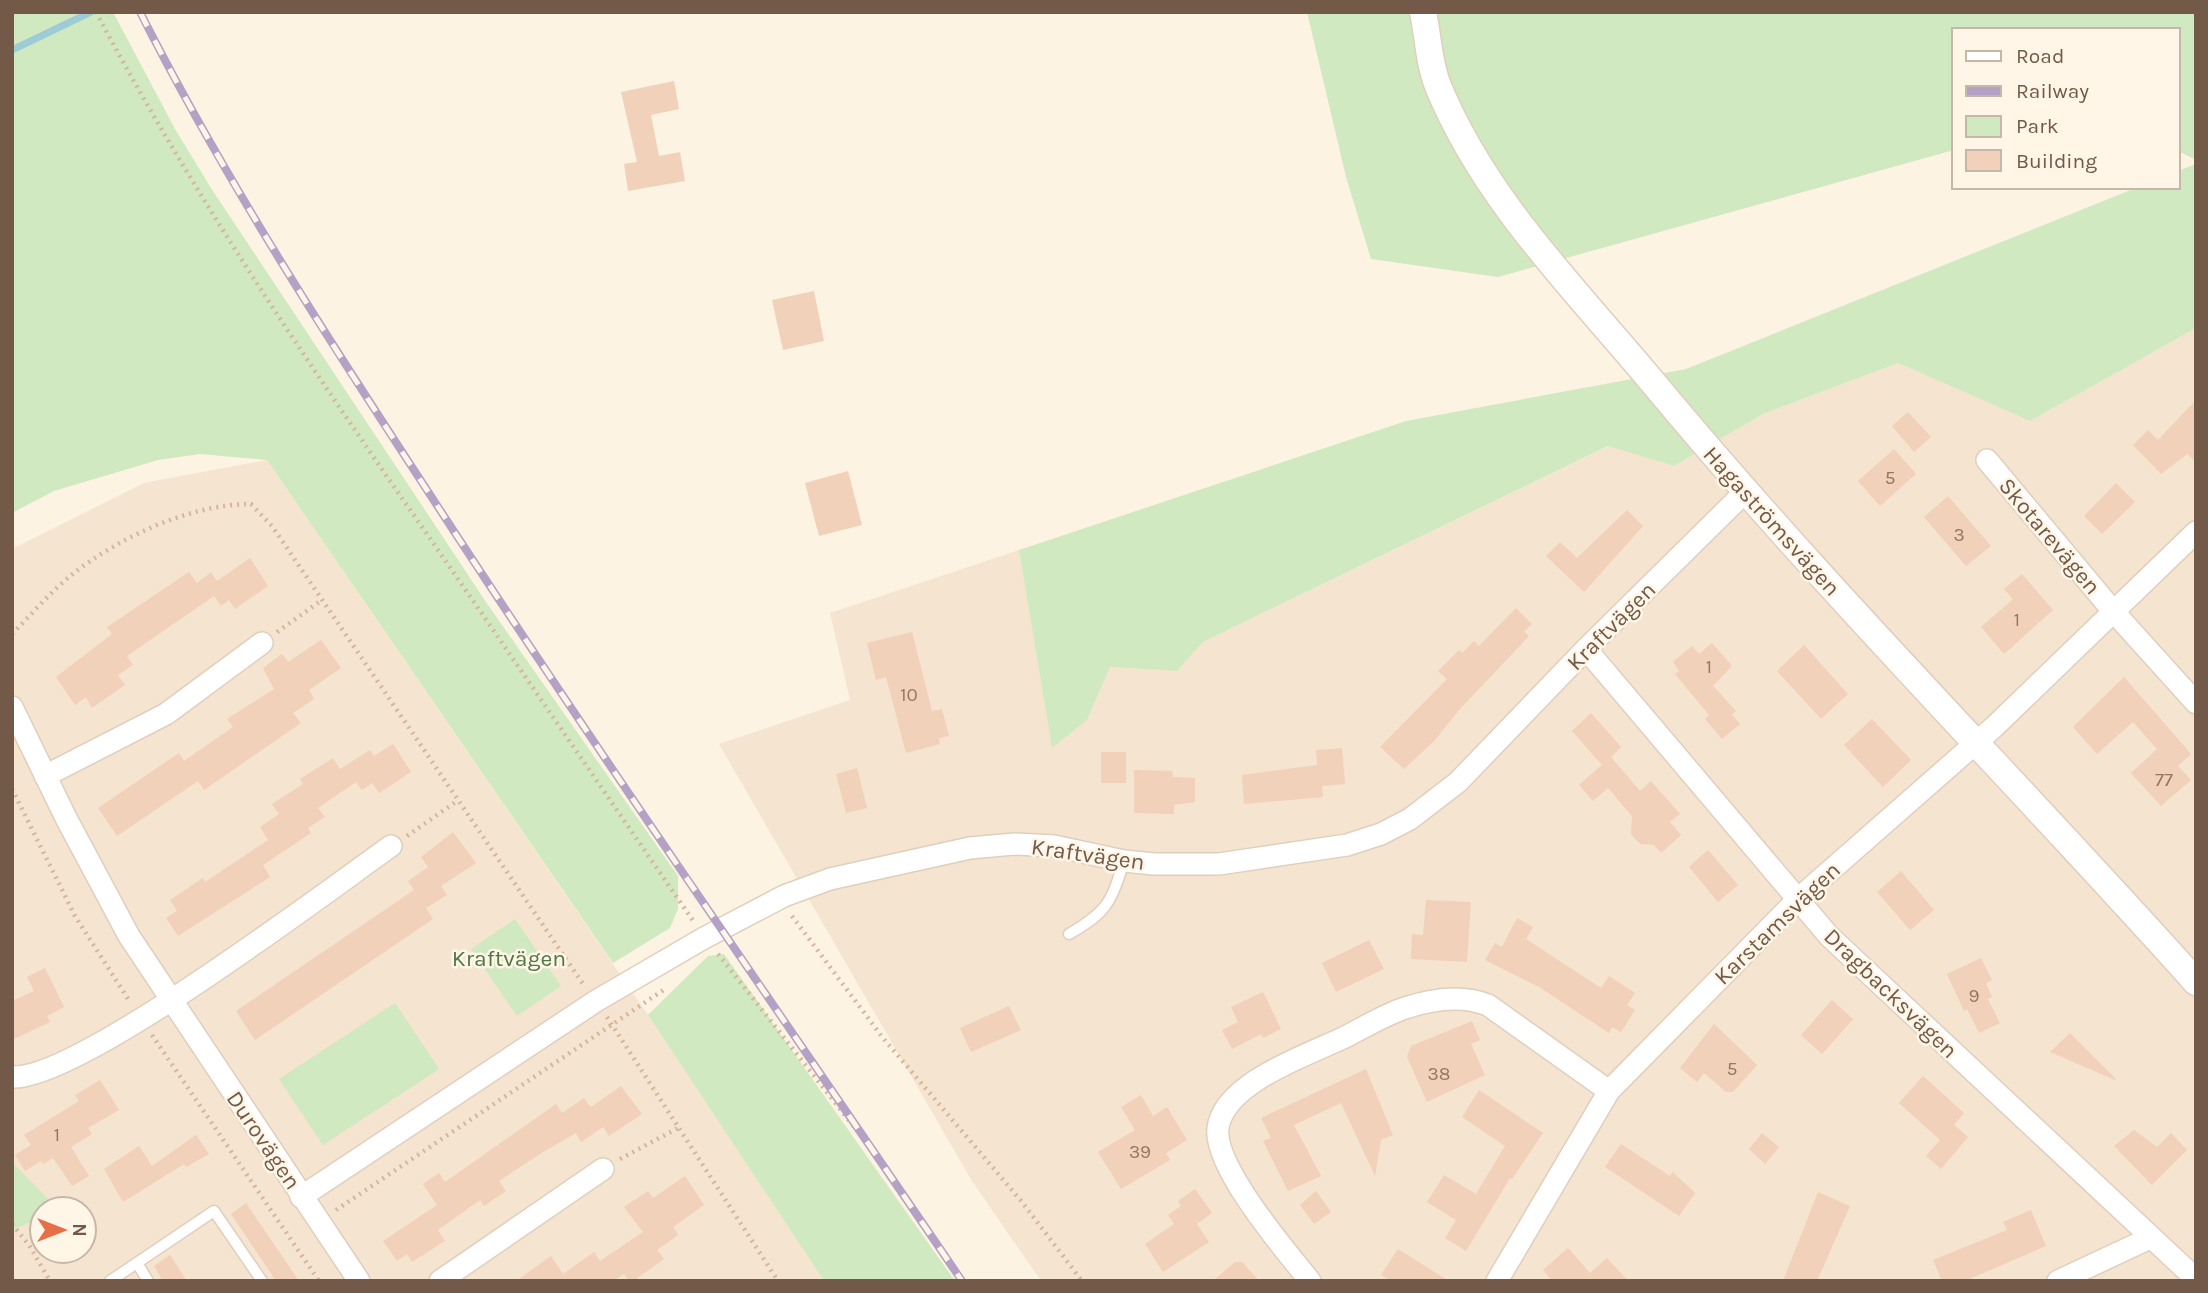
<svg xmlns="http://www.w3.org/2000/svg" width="2208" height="1293" viewBox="0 0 2208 1293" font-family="Karla,sans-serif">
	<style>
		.residential { fill: #f4e4d0; fill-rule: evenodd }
		.green { fill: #d0e9c0 }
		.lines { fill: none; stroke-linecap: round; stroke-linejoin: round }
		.stream { stroke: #9dccd7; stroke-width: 7 }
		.building { fill: #f1d1b9 }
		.service-casing { stroke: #e0cfbd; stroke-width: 13 }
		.minor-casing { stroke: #e0cfbd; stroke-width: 24 }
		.tertiary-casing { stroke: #e0cfbd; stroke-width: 29 }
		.path { stroke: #d6b59d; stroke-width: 4.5; stroke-dasharray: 2 5; stroke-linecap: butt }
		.service { stroke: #fff; stroke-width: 10 }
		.minor { stroke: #fff; stroke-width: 21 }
		.tertiary { stroke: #fff; stroke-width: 26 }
		.rail-casing { stroke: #b5a1c5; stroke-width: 8 }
		.rail { stroke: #fff6e8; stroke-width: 5; stroke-dasharray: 16; stroke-linecap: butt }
		.labels { text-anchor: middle; stroke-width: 5; stroke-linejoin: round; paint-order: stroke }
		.number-label { font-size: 19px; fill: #927764 }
		.street-label { font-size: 23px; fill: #735948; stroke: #fff6e8 }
		.park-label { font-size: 23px; fill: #507941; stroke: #fff6e8 }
	</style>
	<rect width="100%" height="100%" fill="#fcf3e2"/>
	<!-- residential -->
	<g class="residential">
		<polygon points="2196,328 2196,1281 1041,1281 972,1181 719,744 850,700 830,613 1019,550 1052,748 1087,720 1110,667 1177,671 1203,642 1609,446 1674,466 1763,414 1898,363 2030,421"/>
		<path d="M267,460l381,555 176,266h-812v-732l132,-66zM42,1209h42v42h-42z"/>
	</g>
	<!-- green -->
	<g class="green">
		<polygon points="12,12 113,12 175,129 211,188 488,605 678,876 678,909 670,928 613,963 267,460 200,454 158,460 54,491 12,513"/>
		<polygon points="1307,12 2196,12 2196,160 2178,151 2178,30 1954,30 1954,150 1498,277 1371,259 1346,177"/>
		<polygon points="2196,164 2196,328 2030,421 1898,363 1763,414 1674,466 1608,446 1203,642 1177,671 1110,667 1087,720 1052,748 1019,550 1406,421 1686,369 2138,187 2178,187 2178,171"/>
		<polygon points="515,919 561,986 517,1016 471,949"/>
		<polygon points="724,954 955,1281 824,1281 648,1015 708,956"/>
		<polygon points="395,1003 439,1069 323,1145 279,1079"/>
		<polygon points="12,1162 50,1201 32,1222 12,1230"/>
	</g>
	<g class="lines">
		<!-- stream -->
		<polyline class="stream" points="12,50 91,12"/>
	</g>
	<!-- building -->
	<g class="building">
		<polygon points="674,81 679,109 651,115 659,156 680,152 685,181 628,191 624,164 637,162 621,92"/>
		<polygon points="814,291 824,341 783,350 772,300"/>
		<polygon points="2196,400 2196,462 2187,454 2161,474 2133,445 2148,430 2158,440"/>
		<polygon points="1908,412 1931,437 1914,452 1892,426"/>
		<polygon points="1894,449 1916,474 1880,506 1858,481"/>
		<polygon points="848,471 862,525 819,536 805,483"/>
		<polygon points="2116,483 2135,502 2102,534 2084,516"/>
		<polygon points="1948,496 1991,546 1966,566 1924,517"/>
		<polygon points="1627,510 1643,526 1584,592 1546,556 1560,542 1577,558"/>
		<polygon points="250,558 268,586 235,609 229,600 221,606 214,596 127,656 133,665 118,675 125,685 92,708 86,697 75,705 56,677 112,634 107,627 189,572 197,583 211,572 217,581"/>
		<polygon points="2022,574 2053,610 2004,654 1981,627 2013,599 2004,589"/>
		<polygon points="1516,608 1532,624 1524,632 1529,636 1459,710 1435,740 1404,769 1380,747 1447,679 1438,671 1459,650 1462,653 1474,641 1479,646"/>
		<polygon points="912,632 932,711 942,709 949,736 939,738 940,744 906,753 886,677 876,680 867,643"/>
		<polygon points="321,640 341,668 309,690 314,699 293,713 301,723 204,790 198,781 117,836 98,808 179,753 184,761 233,727 227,719 274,689 263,668 282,654 288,662"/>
		<polygon points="1712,643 1732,666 1713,686 1736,711 1732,715 1740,724 1722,739 1705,719 1709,715 1675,674 1679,671 1673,662 1692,646 1699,654"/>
		<polygon points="1804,645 1848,694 1821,719 1777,671"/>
		<polygon points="2124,677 2191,754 2178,766 2191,780 2161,806 2131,773 2157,749 2133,722 2097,754 2073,727"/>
		<polygon points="1591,713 1621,747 1611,757 1640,791 1651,781 1680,814 1670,822 1681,835 1661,853 1654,845 1640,844 1631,834 1632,816 1608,788 1593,801 1579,785 1602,765 1572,731"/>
		<polygon points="1872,719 1911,760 1883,787 1844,745"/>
		<polygon points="393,744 411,772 379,793 372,783 362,790 356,782 318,808 325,817 308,828 311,833 263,865 270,877 178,936 166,918 177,911 170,900 203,878 205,882 268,840 260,827 279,814 272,804 303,784 300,779 333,758 340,769 370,750 374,756"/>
		<polygon points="1342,748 1345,784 1322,786 1323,797 1244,804 1242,775 1317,765 1316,750"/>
		<rect x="1101" y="752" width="25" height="31"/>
		<polygon points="857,768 867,808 846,813 836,774"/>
		<polygon points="1134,770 1172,771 1173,777 1195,778 1195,802 1174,805 1174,814 1134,813"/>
		<polygon points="453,832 476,863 441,886 447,895 426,908 433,919 255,1040 236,1011 414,890 408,881 428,867 421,857"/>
		<polygon points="1708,850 1738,885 1718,902 1689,867"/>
		<polygon points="1901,871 1934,910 1910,930 1877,892"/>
		<polygon points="1426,900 1471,902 1467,962 1411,959 1412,934 1423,935"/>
		<polygon points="1517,918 1533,927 1526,939 1601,988 1609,976 1635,993 1627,1005 1635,1010 1621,1032 1612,1027 1609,1033 1539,987 1485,960 1495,943 1502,947"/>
		<polygon points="1369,940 1384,969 1336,992 1322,963"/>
		<polygon points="1981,958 1992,980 1986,983 1992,997 1988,999 2000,1023 1979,1033 1967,1009 1964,1011 1947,974"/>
		<polygon points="45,968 64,1007 47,1016 50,1022 12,1040 12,1001 34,991 27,977"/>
		<polygon points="1263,992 1281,1029 1263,1038 1261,1034 1232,1049 1222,1030 1238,1022 1231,1007"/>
		<polygon points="1832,1000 1853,1019 1822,1054 1801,1035"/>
		<polygon points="1009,1006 1021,1030 971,1052 960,1028"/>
		<polygon points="1472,1021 1480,1040 1471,1044 1485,1075 1427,1102 1407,1057 1411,1046"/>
		<polygon points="1714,1024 1757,1065 1733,1092 1726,1092 1704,1073 1697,1082 1680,1068"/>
		<polygon points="2070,1033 2116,1079 2115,1080 2050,1052"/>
		<polygon points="1366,1069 1393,1135 1381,1140 1375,1176 1341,1103 1294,1125 1321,1176 1288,1191 1263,1141 1271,1138 1261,1118"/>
		<polygon points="1923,1076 1964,1113 1954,1125 1968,1137 1941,1169 1926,1156 1940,1140 1899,1103"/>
		<polygon points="100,1080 119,1110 88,1128 92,1134 71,1147 89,1176 72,1186 53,1158 43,1164 41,1161 25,1171 15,1155 31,1145 24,1135 79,1101 75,1095"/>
		<polygon points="621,1086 642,1114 609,1136 603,1127 581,1142 576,1133 543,1152 499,1181 506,1191 484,1206 480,1200 438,1230 445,1241 412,1262 407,1254 397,1261 383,1241 437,1205 423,1184 439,1173 445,1182 556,1104 562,1113 584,1098 591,1107"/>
		<polygon points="1479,1090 1543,1133 1512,1179 1510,1178 1466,1251 1445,1238 1456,1220 1427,1202 1444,1175 1476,1194 1505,1146 1462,1117"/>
		<polygon points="1141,1095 1153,1116 1167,1107 1187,1140 1166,1153 1170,1160 1121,1189 1098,1152 1135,1130 1121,1107"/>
		<polygon points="2134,1130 2157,1147 2171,1133 2187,1150 2152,1185 2114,1146"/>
		<polygon points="1762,1133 1779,1147 1765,1164 1749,1149"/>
		<polygon points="196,1135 209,1154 186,1167 184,1164 123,1202 104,1169 139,1146 152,1166"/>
		<polygon points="1621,1144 1670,1176 1673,1172 1695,1193 1679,1216 1605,1167"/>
		<polygon points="685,1176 704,1205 673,1227 678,1235 657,1250 664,1259 633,1281 629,1281 624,1274 613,1281 516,1281 551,1256 563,1274 594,1252 600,1261 643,1232 624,1207 648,1191 653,1198"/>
		<polygon points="1195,1189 1212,1213 1197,1224 1209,1242 1163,1272 1145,1244 1174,1224 1168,1215 1181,1206 1178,1201"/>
		<polygon points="1316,1191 1331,1212 1314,1224 1300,1205"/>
		<polygon points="1818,1192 1850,1206 1817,1281 1783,1281"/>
		<polygon points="246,1203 299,1281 276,1281 231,1214"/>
		<polygon points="2031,1210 2046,1246 1965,1281 1942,1281 1933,1260 2007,1230 2003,1222"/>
		<polygon points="1568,1248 1590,1273 1607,1258 1628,1281 1552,1281 1543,1270"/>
		<polygon points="1398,1249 1449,1281 1391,1281 1381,1275"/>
		<polygon points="170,1255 187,1281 163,1281 154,1266"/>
		<polygon points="1235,1262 1242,1262 1259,1281 1213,1281"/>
	</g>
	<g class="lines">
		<defs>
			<g id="service">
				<path d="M1069,934c38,-22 42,-31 55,-73"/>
				<polyline points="137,1263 148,1281"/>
				<polyline points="110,1281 214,1211 262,1281"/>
			</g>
			<g id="minor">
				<polyline points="1987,460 2113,611 2196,703"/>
				<polyline points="1586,649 1829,936 2196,1279"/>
				<polyline points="12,707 66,818 129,936 359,1281"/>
				<polyline points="45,776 166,714 262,643"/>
				<path d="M12,1077c65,4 315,-186 379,-231"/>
				<polyline points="301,1197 596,1001 704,938 784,896 830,879 970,848 1014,844 1054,846 1124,861 1154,864 1219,864 1347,845 1381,834 1410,819 1458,782 1586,649 1744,493"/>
				<polyline points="440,1281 603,1169"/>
				<path d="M1310,1281c-25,-31 -97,-115 -92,-153 6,-45 89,-73 125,-90 20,-10 41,-23 62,-30 27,-9 58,-13 83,-3l121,86"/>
				<polyline points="1497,1281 1609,1091 1798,899 1994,727 2196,532"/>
				<polyline points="2058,1281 2150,1238"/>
			</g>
			<path id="tertiary" d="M1423,12c5,24 6,52 15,74 47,115 139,205 217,299 172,207 362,397 541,597"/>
		</defs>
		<!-- service casing -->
		<use href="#service" class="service-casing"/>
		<!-- minor casing -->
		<use href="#minor" class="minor-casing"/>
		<!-- tertiary casing -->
		<use href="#tertiary" class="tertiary-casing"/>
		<!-- path -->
		<g class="path">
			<path d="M96,12c97,183 213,353 331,522 89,129 178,259 267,388"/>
			<polyline points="277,632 322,600"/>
			<path d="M12,634c20,-20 39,-43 62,-61 46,-36 117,-69 177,-69l21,22 311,458"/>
			<polyline points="12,789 75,916 130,1002"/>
			<polyline points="407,836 457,801"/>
			<polyline points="792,916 883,1038 1022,1202 1082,1281"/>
			<polyline points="718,954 867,1143"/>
			<polyline points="607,1017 778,1281"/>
			<polyline points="152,1035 319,1281"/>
			<polyline points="620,1159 678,1128"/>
			<polyline points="336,1210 665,989"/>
			<polyline points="12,1224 29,1245 50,1281"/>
		</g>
		<!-- service -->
		<use href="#service" class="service"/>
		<!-- minor -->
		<use href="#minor" class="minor"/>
		<!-- tertiary -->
		<use href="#tertiary" class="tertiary"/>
		<defs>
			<path id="rail" d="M140,12c88,174 196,339 302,501 169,259 346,512 520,768"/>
		</defs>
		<!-- rail casing -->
		<use href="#rail" class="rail-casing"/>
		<!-- rail -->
		<use href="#rail" class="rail"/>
	</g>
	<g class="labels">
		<!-- number labels -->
		<g class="number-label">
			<text x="1890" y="484">5</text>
			<text x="1959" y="541">3</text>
			<text x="2017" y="626">1</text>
			<text x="1709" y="673">1</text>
			<text x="909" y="701">10</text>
			<text x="2164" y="786">77</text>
			<text x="1974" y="1002">9</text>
			<text x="1732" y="1075">5</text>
			<text x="1439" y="1080">38</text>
			<text x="57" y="1141">1</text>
			<text x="1140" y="1158">39</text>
		</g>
		<!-- street labels -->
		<g class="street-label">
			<text transform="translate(1772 521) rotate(48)" y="8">Hagaströmsvägen</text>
			<text transform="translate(2050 536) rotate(50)" y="8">Skotarevägen</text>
			<text transform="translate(1611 626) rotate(-45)" y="8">Kraftvägen</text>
			<text transform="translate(1088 854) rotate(8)" y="8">Kraftvägen</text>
			<text transform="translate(1777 923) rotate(-44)" y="8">Karstamsvägen</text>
			<text transform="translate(1891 993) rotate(44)" y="8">Dragbacksvägen</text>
			<text transform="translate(264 1140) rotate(56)" y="8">Durovägen</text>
		</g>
		<!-- park labels -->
		<g class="park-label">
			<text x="509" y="966">Kraftvägen</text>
		</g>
	</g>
	<!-- border -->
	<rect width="2208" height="1293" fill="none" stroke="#735948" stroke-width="28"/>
	<!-- legend -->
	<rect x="1952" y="28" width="228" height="161" fill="#fff6e8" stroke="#c7b7a8" stroke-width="2"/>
	<rect x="1966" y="51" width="35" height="10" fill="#ffffff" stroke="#c7b7a8" stroke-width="2"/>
	<text x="2016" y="63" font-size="21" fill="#735948">Road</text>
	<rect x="1966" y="86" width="35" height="10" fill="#b5a1c5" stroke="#c7b7a8" stroke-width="2"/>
	<text x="2016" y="98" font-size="21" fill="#735948">Railway</text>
	<rect x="1966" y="116" width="35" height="21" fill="#d0e9c0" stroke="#c7b7a8" stroke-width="2"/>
	<text x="2016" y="133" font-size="21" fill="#735948">Park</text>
	<rect x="1966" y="150" width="35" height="21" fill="#f1d1b9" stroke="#c7b7a8" stroke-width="2"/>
	<text x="2016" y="168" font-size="21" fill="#735948">Building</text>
	<!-- north arrow -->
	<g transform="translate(63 1230) rotate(90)"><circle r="33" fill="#fff6e8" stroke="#c7b7a8" stroke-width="2"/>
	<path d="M0-5L12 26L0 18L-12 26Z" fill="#e66f46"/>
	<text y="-10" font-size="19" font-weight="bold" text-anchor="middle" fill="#735948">N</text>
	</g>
</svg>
